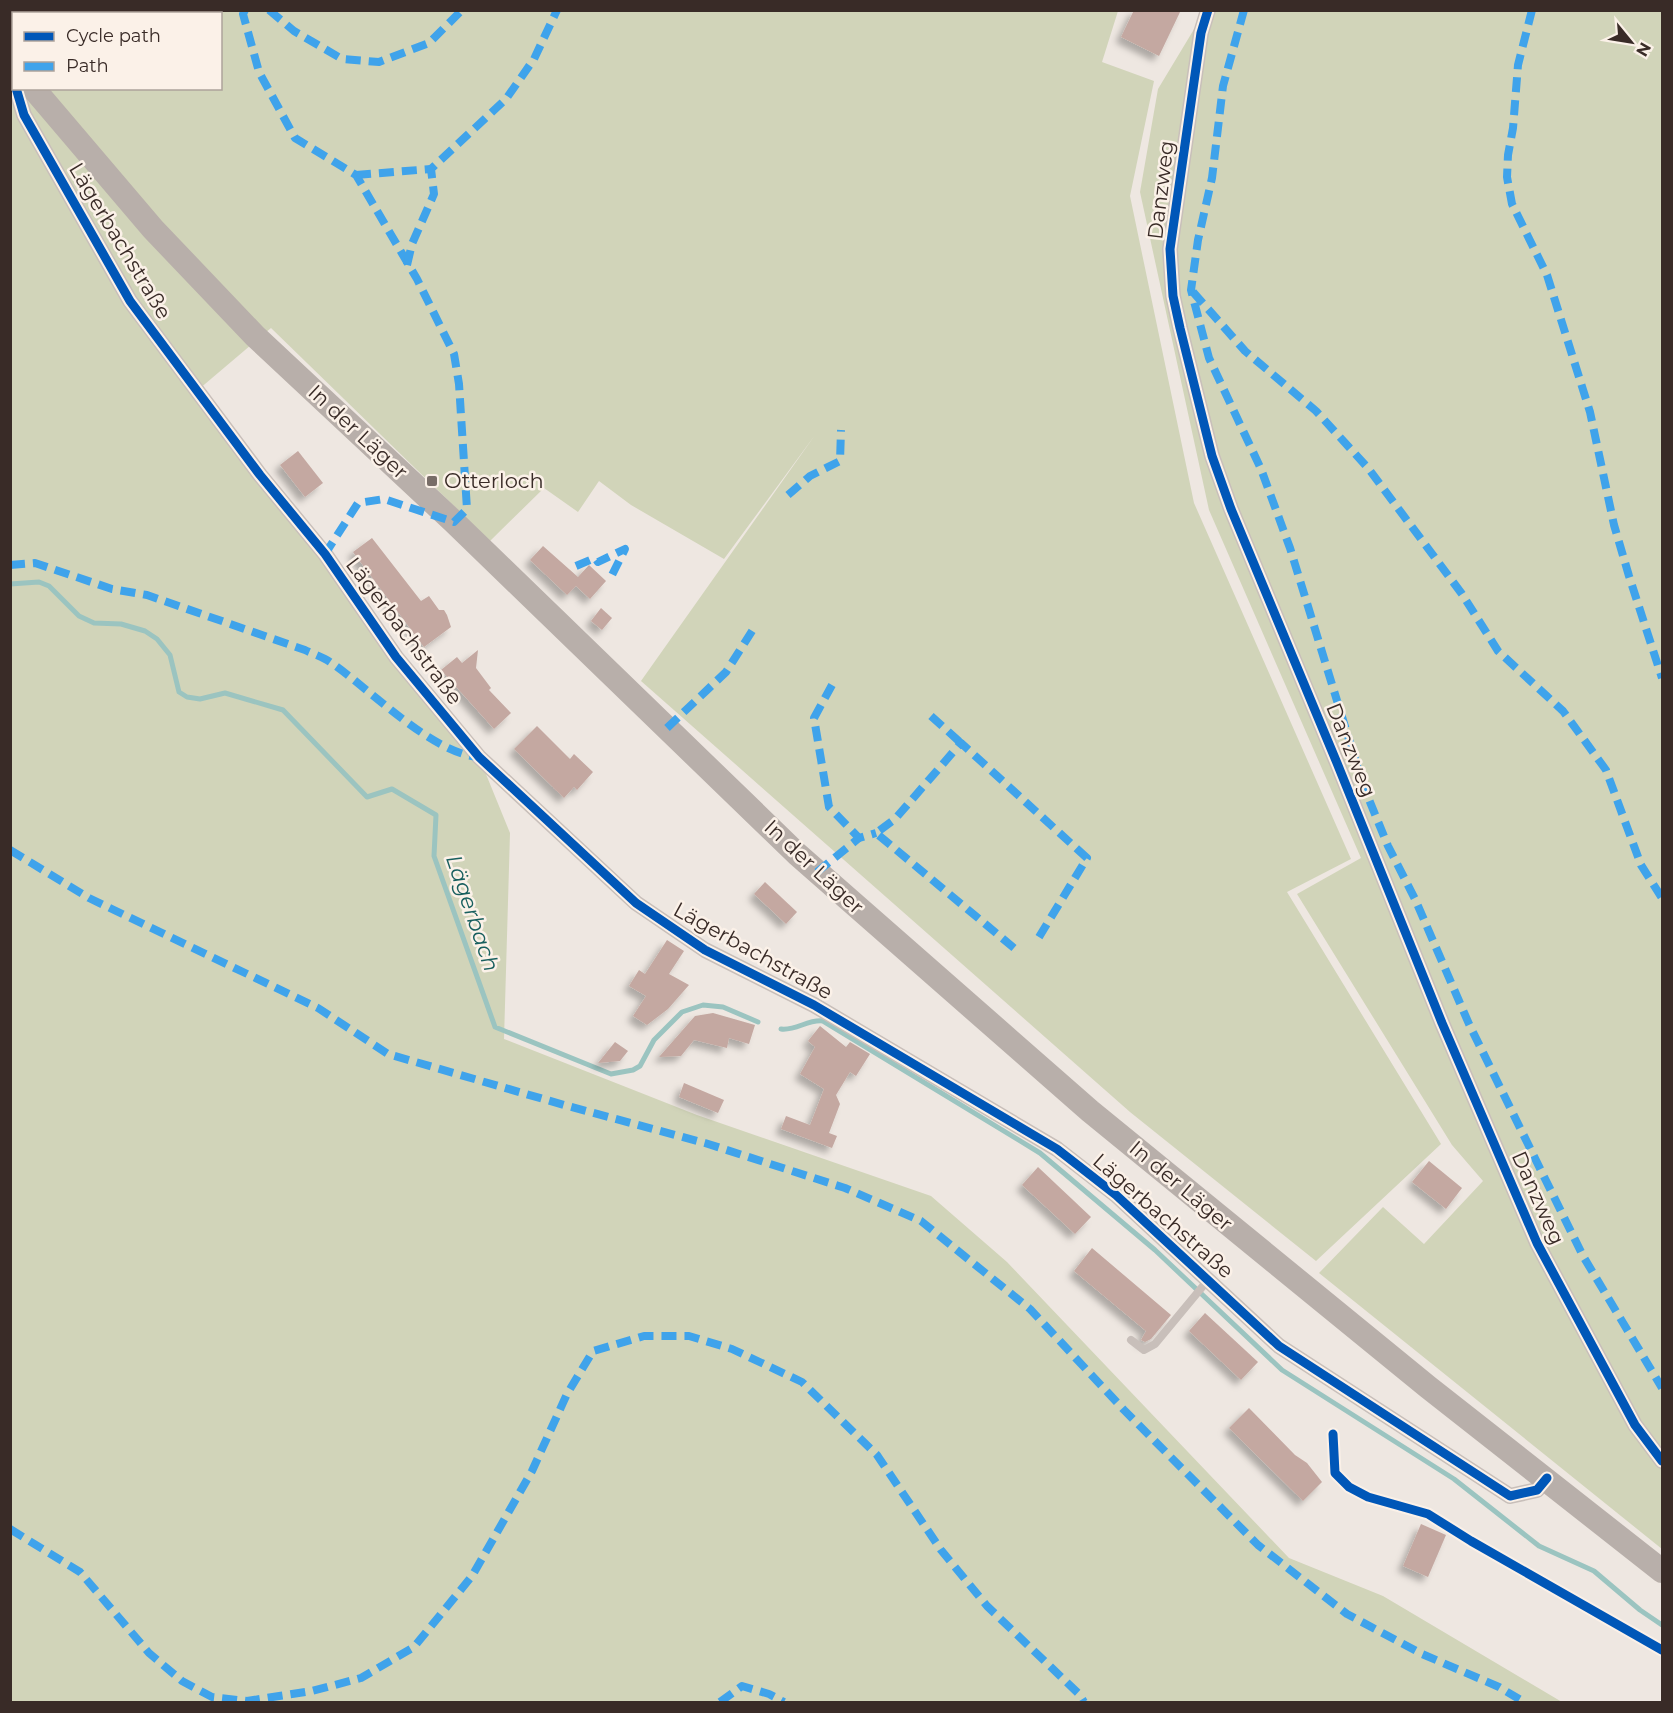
<svg xmlns="http://www.w3.org/2000/svg" width="1673" height="1713" viewBox="0 0 1673 1713" font-family="Montserrat,sans-serif">
	<style>
		.green { fill: #d1d4b9; fill-rule: evenodd }
		.lines { fill: none; stroke-linecap: round; stroke-linejoin: round }
		.stream { stroke: #9bc4c0; stroke-width: 5 }
		.building { fill: #c4a8a1; filter: url(#shadow) }
		.lane { stroke: #c8bfba; stroke-width: 8 }
		.street { stroke: #c8bfba; stroke-width: 16 }
		.secondary { stroke: #b8afaa; stroke-width: 24 }
		.quiet { stroke: #3fa3eb; stroke-width: 8; stroke-dasharray: 15 8; stroke-linecap: butt }
		.cycleway-casing { stroke: #fbf1e8; stroke-width: 13 }
		.cycleway { stroke: #0057b8; stroke-width: 9 }
		.poi-dot { fill: #786d68; stroke: #fbf1e8; stroke-width: 2 }
		.labels { text-anchor: middle; stroke-width: 5; stroke-linejoin: round; paint-order: stroke }
		.street-label { font-size: 21px; fill: #392b27; stroke: #fbf1e8 }
		.poi-label { font-size: 21px; fill: #392b27; stroke: #fbf1e8; text-anchor: start }
		.water-label { font-size: 22px; font-style: italic; fill: #185f5e; stroke: #fbf1e8 }
	</style>
	<defs>
		<filter id="shadow"><feDropShadow dx="-5.5" dy="5.5" stdDeviation="3" flood-color="#0004"/></filter>
	</defs>
	<rect width="100%" height="100%" fill="#eee7e1"/>
	<!-- green -->
	<g class="green">
		<path d="M11,11h1107l-16,51 52,19 -24,115 64,307 157,356 -64,33 154,252 -125,117 -186,-149 -489,-431 174,-246 -91,124 -93,-54 -32,-24 -21,31 -34,-24 -54,53 -219,-213 -79,67 287,362 31,76 -6,206 193,76 234,81 76,66 282,296 94,38 179,106h-1551zM14,14h206v74h-206z"/>
		<polygon points="1205,11 1662,11 1662,1549 1319,1273 1383,1207 1424,1244 1483,1181 1452,1145 1297,894 1361,858 1209,510 1140,192 1158,89"/>
	</g>
	<g class="lines">
		<!-- stream -->
		<g class="stream">
			<polyline points="10,584 39,582 49,586 79,616 94,623 121,624 145,631 157,639 170,655 179,692 187,697 200,699 225,693 283,710 367,797 392,789 436,815 434,856 495,1027 611,1074 633,1070 640,1066 654,1040 682,1012 703,1005 723,1007 758,1022"/>
			<path d="M781,1029c15,2 27,-10 42,-8l217,132 115,97 127,120 172,109 85,67 55,25 46,39 22,15"/>
		</g>
	</g>
	<!-- building -->
	<g class="building">
		<polygon points="1134,10 1181,10 1159,56 1121,37"/>
		<polygon points="298,451 323,483 305,497 280,465"/>
		<polygon points="372,538 421,601 429,596 439,610 444,610 447,615 451,627 424,647 353,552"/>
		<polygon points="543,546 578,577 589,565 606,581 590,599 576,586 567,595 530,560"/>
		<polygon points="601,608 612,618 602,630 591,621"/>
		<polygon points="478,650 476,668 491,688 489,690 511,713 494,729 441,670 457,657 462,663"/>
		<polygon points="537,726 570,759 574,754 593,772 577,790 574,787 564,798 514,749"/>
		<polygon points="765,882 797,912 786,924 754,894"/>
		<polygon points="667,940 684,951 669,974 689,985 668,1009 647,1025 633,1016 646,996 629,986 639,970 645,974"/>
		<polygon points="713,1013 755,1025 749,1044 729,1038 727,1048 694,1040 681,1056 659,1057 695,1016"/>
		<polygon points="820,1026 846,1047 850,1042 870,1054 856,1076 850,1072 836,1095 840,1104 829,1133 837,1136 832,1148 781,1129 786,1116 810,1125 824,1089 800,1074 815,1047 808,1041"/>
		<polygon points="615,1042 628,1051 620,1061 598,1063"/>
		<polygon points="684,1083 724,1100 718,1113 679,1097"/>
		<polygon points="1429,1161 1462,1188 1446,1209 1412,1182"/>
		<polygon points="1038,1167 1091,1217 1075,1234 1022,1185"/>
		<polygon points="1092,1248 1171,1315 1151,1339 1145,1342 1141,1340 1146,1331 1074,1271"/>
		<polygon points="1205,1313 1258,1362 1241,1380 1189,1331"/>
		<polygon points="1249,1408 1295,1455 1307,1463 1322,1482 1303,1501 1229,1428"/>
		<polygon points="1421,1524 1446,1535 1428,1577 1403,1566"/>
	</g>
	<g class="lines">
		<!-- lane -->
		<polyline class="lane" points="1131,1340 1144,1350 1155,1344 1208,1280"/>
		<!-- street -->
		<g class="street">
			<polyline points="1208,10 1201,33 1170,249 1173,296 1180,328 1212,456 1231,509 1337,763 1442,1023 1537,1243 1635,1425 1662,1461"/>
			<polyline points="16,88 24,115 130,301 260,475 325,554 396,657 479,757 636,903 705,950 814,1005 1057,1149 1116,1195 1279,1346 1510,1496 1537,1490 1547,1478"/>
		</g>
		<!-- secondary -->
		<g class="secondary">
			<polyline points="10,60 14,65"/>
			<polyline points="33,88 153,229 255,336 454,522 797,854 1090,1111 1428,1387 1662,1571"/>
		</g>
		<!-- quiet -->
		<g class="quiet">
			<polyline points="245,10 243,14 259,72 295,138 356,175 417,279 454,354 459,384 467,509 454,522 384,499 358,503 325,554"/>
			<polyline points="269,10 294,31 342,59 379,62 429,43 462,10"/>
			<polyline points="1244,10 1223,86 1212,178 1198,240 1191,290 1209,358 1261,469 1290,548 1363,785 1388,846 1415,899 1469,1024 1583,1256 1662,1388"/>
			<polyline points="1532,10 1518,65 1513,128 1508,155 1507,177 1512,204 1547,275 1590,412 1614,525 1629,576 1662,678"/>
			<polyline points="356,175 431,169"/>
			<polyline points="407,265 412,244 434,194 431,169 506,99 534,59 557,10"/>
			<polyline points="1193,292 1245,351 1316,411 1368,468 1462,594 1498,651 1563,711 1606,770 1641,865 1662,898"/>
			<polyline points="788,495 810,476 840,461 841,430"/>
			<path d="M10,565l25,-2 77,26 35,6 158,55c8,4 18,7 25,12 39,26 102,92 149,95"/>
			<polyline points="576,566 595,558 598,562 625,549 610,579"/>
			<polyline points="832,685 814,718 829,807 859,838 876,833"/>
			<polyline points="931,716 961,743"/>
			<polyline points="667,728 726,672 754,628"/>
			<polyline points="10,850 89,898 318,1008 388,1054 564,1105 705,1143 845,1188 921,1221 1030,1309 1124,1410 1258,1545 1347,1614 1422,1654 1499,1687 1524,1702"/>
			<polyline points="817,872 859,838"/>
			<polyline points="1014,948 876,833 895,819 961,743 1087,858 1036,942"/>
			<polyline points="10,1529 80,1572 149,1653 182,1681 212,1697 247,1701 312,1691 361,1678 414,1647 472,1576 532,1471 567,1394 593,1351 644,1336 689,1336 732,1349 802,1382 877,1455 941,1550 987,1606 1079,1694 1084,1702"/>
			<polyline points="720,1702 742,1686 769,1694 784,1702"/>
		</g>
		<defs>
			<g id="cycleway">
				<polyline points="1208,10 1201,33 1170,249 1173,296 1180,328 1212,456 1231,509 1337,763 1442,1023 1537,1243 1635,1425 1662,1461"/>
				<polyline points="16,88 24,115 130,301 260,475 325,554 396,657 479,757 636,903 705,950 814,1005 1057,1149 1116,1195 1279,1346 1510,1496 1537,1490 1547,1478"/>
				<polyline points="1333,1434 1335,1473 1349,1487 1368,1497 1428,1514 1471,1541 1662,1650"/>
			</g>
		</defs>
		<!-- cycleway casing -->
		<use href="#cycleway" class="cycleway-casing"/>
		<!-- cycleway -->
		<use href="#cycleway" class="cycleway"/>
	</g>
	<!-- markers -->
	<rect class="poi-dot" x="426" y="475" width="12" height="12" rx="3"/>
	<g class="labels">
		<!-- street labels -->
		<g class="street-label">
			<text transform="translate(1161 190) rotate(-83)" y="7">Danzweg</text>
			<text transform="translate(120 241) rotate(59)" y="7">Lägerbachstraße</text>
			<text transform="translate(358 432) rotate(43)" y="7">In der Läger</text>
			<text transform="translate(404 631) rotate(53)" y="7">Lägerbachstraße</text>
			<text transform="translate(1351 750) rotate(68)" y="7">Danzweg</text>
			<text transform="translate(814 867) rotate(43)" y="7">In der Läger</text>
			<text transform="translate(753 951) rotate(29)" y="7">Lägerbachstraße</text>
			<text transform="translate(1181 1186) rotate(40)" y="7">In der Läger</text>
			<text transform="translate(1538 1198) rotate(66)" y="7">Danzweg</text>
			<text transform="translate(1163 1216) rotate(41)" y="7">Lägerbachstraße</text>
		</g>
		<!-- poi labels -->
		<g class="poi-label">
			<text x="444" y="488">Otterloch</text>
		</g>
		<!-- water labels -->
		<g class="water-label">
			<text transform="translate(473 913) rotate(71)" y="8">Lägerbach</text>
		</g>
	</g>
	<!-- border -->
	<rect width="1673" height="1713" fill="none" stroke="#392b27" stroke-width="24"/>
	<!-- legend -->
	<rect x="12" y="12" width="210" height="78" fill="#fbf1e8" stroke="#ada29b" stroke-width="1.5"/>
	<rect x="24" y="32" width="30" height="9" fill="#0057b8" stroke="#ada29b" stroke-width="1.5"/>
	<text x="66" y="42" font-size="18" fill="#392b27">Cycle path</text>
	<rect x="24" y="62" width="30" height="9" fill="#3fa3eb" stroke="#ada29b" stroke-width="1.5"/>
	<text x="66" y="72" font-size="18" fill="#392b27">Path</text>
	<!-- north arrow -->
	<g transform="translate(1631 42) rotate(120)" stroke="#fbf1e8" stroke-width="4.5" paint-order="stroke">
	<path d="M0-4.5L10 22L0 15L-10 22Z" fill="#392b27"/>
	<text y="-9" font-size="16" font-weight="bold" text-anchor="middle" fill="#392b27">N</text>
	</g>
</svg>
